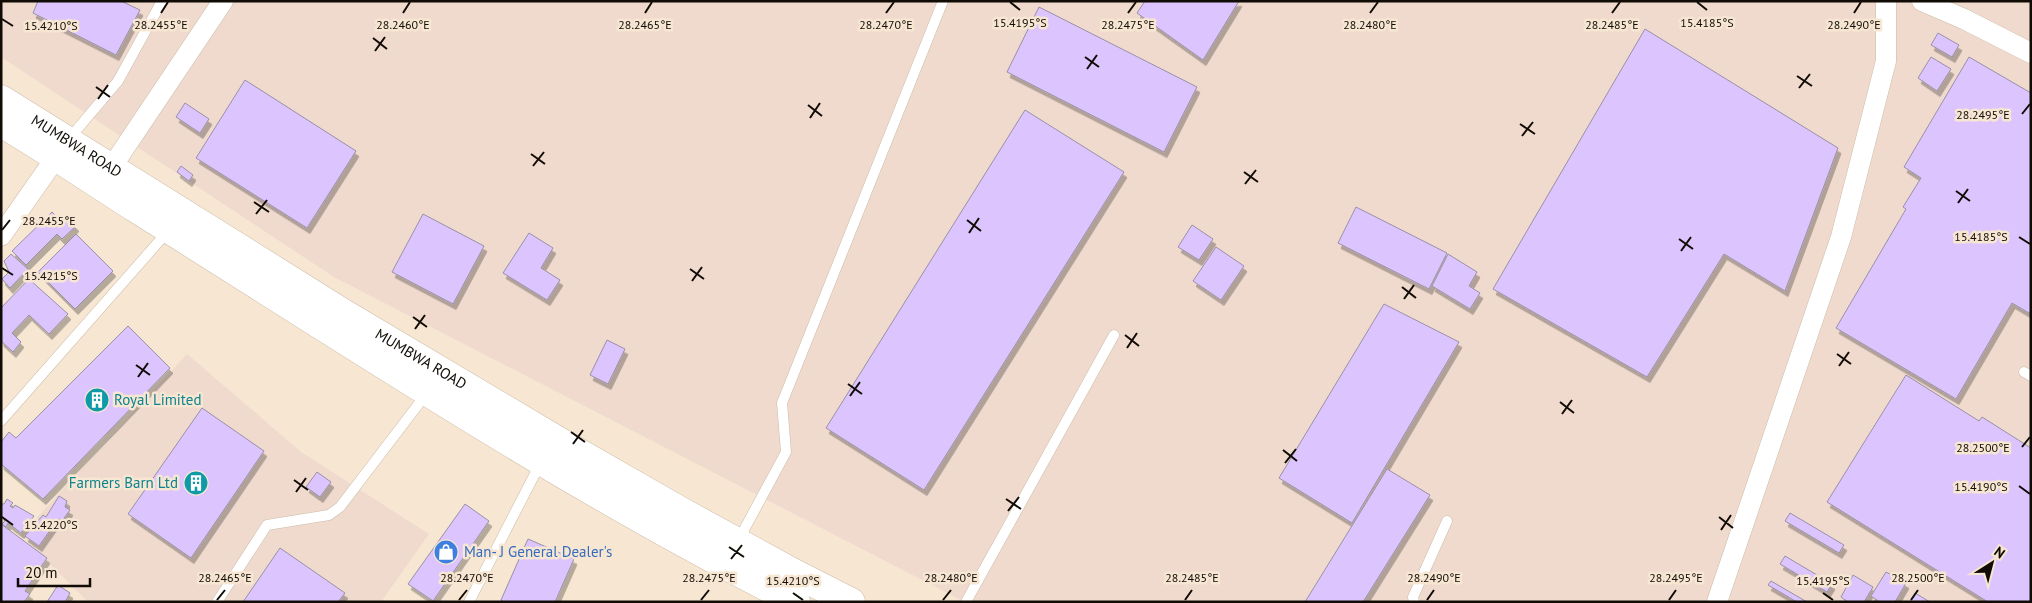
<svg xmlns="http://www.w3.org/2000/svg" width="2032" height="603" viewBox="0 0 2032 603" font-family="'PT Sans',sans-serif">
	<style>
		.industrial { fill: #f0dace }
		.building { fill: #dcc4ff; stroke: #9890a5; filter: url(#shadow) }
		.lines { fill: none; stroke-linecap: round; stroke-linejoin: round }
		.service-casing { stroke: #cbbca8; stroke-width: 11 }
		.minor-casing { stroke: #cbbca8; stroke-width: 21 }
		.primary-casing { stroke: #cbbca8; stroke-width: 29 }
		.service { stroke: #fff; stroke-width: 10 }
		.minor { stroke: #fff; stroke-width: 20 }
		.primary { stroke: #fff; stroke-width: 28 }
		.ticks { fill: none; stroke: #100b05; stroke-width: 2 }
		.labels { text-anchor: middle; stroke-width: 5; stroke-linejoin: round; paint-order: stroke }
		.street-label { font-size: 15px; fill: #100b05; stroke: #f6e6d2 }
		.culture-label { font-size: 15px; fill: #0d838f; stroke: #f6e6d2; text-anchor: start }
		.shop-label { font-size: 15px; fill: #366cbe; stroke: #f6e6d2; text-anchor: start }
		.ticks-label { font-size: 12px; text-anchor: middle; fill: #100b05; stroke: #f6e6d2; stroke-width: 5; stroke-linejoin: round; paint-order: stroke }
	</style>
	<defs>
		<filter id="shadow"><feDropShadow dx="3" dy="5.5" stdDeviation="0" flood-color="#0004"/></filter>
	</defs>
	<rect width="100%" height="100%" fill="#f6e6d2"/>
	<!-- industrial -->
	<g class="industrial">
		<polygon points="1,1 2031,1 2031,602 965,602 334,277 1,57"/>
		<polygon points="187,354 301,452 429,534 381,602 88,602 21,535"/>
	</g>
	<!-- building -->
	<g class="building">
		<polygon points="38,1 121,1 140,10 116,55 33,13"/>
		<polygon points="1145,1 1239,1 1203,60 1137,13"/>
		<polygon points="1039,7 1197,87 1164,152 1007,72"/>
		<polygon points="1645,29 1838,148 1785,291 1724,254 1647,377 1493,289"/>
		<polygon points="1938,33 1959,45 1952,57 1931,45"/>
		<polygon points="1931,57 1951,69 1937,91 1918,78"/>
		<polygon points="1969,57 2031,93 2031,310 2029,313 2012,303 1956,399 1836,328 1906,209 1903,207 1921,178 1904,167"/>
		<polygon points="245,80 356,151 307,228 196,158"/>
		<polygon points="185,103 209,119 200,133 176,117"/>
		<polygon points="1025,110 1124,172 924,490 826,428"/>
		<polygon points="181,166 193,175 189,181 177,172"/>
		<polygon points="1356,207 1447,253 1429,289 1338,243"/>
		<polygon points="52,212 62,222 67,217 76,226 62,239 57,234 26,265 12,251"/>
		<polygon points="423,214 484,246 453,304 392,272"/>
		<polygon points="1192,225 1213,239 1199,260 1178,247"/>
		<polygon points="529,233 553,248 541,268 560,280 547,300 503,273"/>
		<polygon points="76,234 113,271 75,309 38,272"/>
		<polygon points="1216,247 1244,266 1221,300 1193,281"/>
		<polygon points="11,254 28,269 10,288 2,279 9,272 4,261"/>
		<polygon points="1448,254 1477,272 1469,286 1480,293 1470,309 1432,286"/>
		<polygon points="29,279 68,314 49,334 29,315 12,333 21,342 13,352 1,341 1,308"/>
		<polygon points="1384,304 1459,342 1352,523 1279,478"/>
		<polygon points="128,326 170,368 43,499 1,464 1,442 9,432 16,438"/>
		<polygon points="607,340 625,349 608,384 590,375"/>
		<polygon points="1906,375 1979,421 1982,417 2031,448 2031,602 1988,602 1827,502"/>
		<polygon points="202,408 264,451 191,558 128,514"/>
		<polygon points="1387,469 1430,495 1363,602 1305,602"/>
		<polygon points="317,472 331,482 320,497 306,487"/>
		<polygon points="59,496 67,501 65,507 70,510 62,521 58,519 39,546 25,536 43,515 46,517"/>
		<polygon points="7,499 13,503 10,506 13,508 15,505 34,516 21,533 8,523 6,527 2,524 5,521 1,515 1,504 4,504"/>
		<polygon points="465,504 489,521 433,601 408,584"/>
		<polygon points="1790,513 1844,545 1839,553 1785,521"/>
		<polygon points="1,524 47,558 25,591 30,594 24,602 1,602"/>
		<polygon points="528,539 574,559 555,602 504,602 501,600"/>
		<polygon points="280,548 345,593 338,602 243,602"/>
		<polygon points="1785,556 1832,584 1827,592 1780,564"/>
		<polygon points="1886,572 1906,583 1895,602 1880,602 1871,596"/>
		<polygon points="1853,575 1873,587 1864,602 1848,602 1841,597"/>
		<polygon points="1771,581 1807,602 1797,602 1768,585"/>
		<polygon points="58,585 70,593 65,602 47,602"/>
		<polygon points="1915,593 1930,602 1910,602"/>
	</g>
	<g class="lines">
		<defs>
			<g id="service">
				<polyline points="68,140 118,81 162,1"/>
				<polyline points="2024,372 2031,376"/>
				<polyline points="1,421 169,230"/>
				<polyline points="738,541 786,452 782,403 943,1"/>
				<polyline points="217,602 267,525 329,515 340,507 427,393"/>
				<polyline points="469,602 541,462"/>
				<polyline points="966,602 1114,335"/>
				<polyline points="1414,602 1413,597 1447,521"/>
			</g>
			<g id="minor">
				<polyline points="1922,1 1964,19 2031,53"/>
				<polyline points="103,180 223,1"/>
				<polyline points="1,236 64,146"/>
				<polyline points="1717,602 1841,237 1886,61 1886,1"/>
			</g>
			<g id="primary">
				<path id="s1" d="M1,99l344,215 212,126 122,70 115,63 57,29"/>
				<path d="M1,123c46,27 90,57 134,85 217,136 432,279 661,394"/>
			</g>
		</defs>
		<!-- service casing -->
		<use href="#service" class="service-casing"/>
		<!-- minor casing -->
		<use href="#minor" class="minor-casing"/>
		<!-- primary casing -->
		<use href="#primary" class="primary-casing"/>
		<!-- service -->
		<use href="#service" class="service"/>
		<!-- minor -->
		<use href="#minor" class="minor"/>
		<!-- primary -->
		<use href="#primary" class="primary"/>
	</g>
	<!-- ticks -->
	<path class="ticks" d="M1010,2l10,8M1697,2l10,8M161,13l7,-11M403,13l7,-11M645,13l7,-11M886,13l8,-11M1128,13l8,-11M1370,13l8,-11M1612,13l8,-11M1854,13l7,-11M2,19l11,7M373,38l14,11M375,51l10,-14M1085,57l14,10M1087,69l10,-14M1797,76l15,10M96,87l14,10M1799,88l11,-14M98,99l10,-14M808,105l14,11M2022,114l8,-10M810,118l10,-15M1520,124l15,10M1522,136l11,-14M531,154l14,10M533,166l11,-14M1244,172l14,10M1245,184l11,-14M1956,191l14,10M254,202l15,10M1958,203l10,-14M256,214l11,-14M967,220l14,11M2,230l8,-10M969,233l10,-15M2019,237l11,7M1679,239l14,10M1681,251l10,-14M2,268l11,7M690,269l14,10M692,281l10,-14M1402,287l14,11M1404,299l10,-14M413,317l14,10M415,329l10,-14M1125,335l14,11M1127,348l10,-15M1837,354l14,10M136,365l14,10M1839,366l10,-14M138,377l10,-14M848,384l14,10M850,396l10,-14M1560,402l14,11M1562,414l10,-14M571,432l14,10M573,444l10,-14M2022,447l8,-10M1283,450l14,11M1285,463l11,-14M294,480l14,10M2019,486l11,8M296,492l10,-14M1006,499l15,10M1008,511l11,-14M2,517l11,8M1719,517l14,11M1721,530l10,-15M729,547l15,10M731,559l11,-14M793,593l10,7M1823,593l10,7M217,600l8,-10M459,600l8,-10M701,600l8,-10M943,600l8,-10M1185,600l7,-10M1427,600l7,-10M1669,600l7,-10M1911,600l7,-10"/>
	<!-- icons -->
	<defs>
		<symbol id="building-disc" viewBox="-11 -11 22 22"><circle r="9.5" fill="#0f9aa8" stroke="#f6e6d2"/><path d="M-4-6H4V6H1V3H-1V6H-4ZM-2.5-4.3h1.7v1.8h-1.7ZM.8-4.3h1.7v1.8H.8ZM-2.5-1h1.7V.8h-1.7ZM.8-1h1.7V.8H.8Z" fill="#fff"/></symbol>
		<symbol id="shop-disc" viewBox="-11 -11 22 22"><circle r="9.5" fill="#3f7fe0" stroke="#f6e6d2"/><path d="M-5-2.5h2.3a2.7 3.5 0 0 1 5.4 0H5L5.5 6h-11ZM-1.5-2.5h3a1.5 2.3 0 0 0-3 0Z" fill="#fff"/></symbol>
	</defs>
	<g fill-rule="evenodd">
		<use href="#building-disc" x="83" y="386" width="28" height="28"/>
		<use href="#building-disc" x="182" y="469" width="28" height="28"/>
		<use href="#shop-disc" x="432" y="538" width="28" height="28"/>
	</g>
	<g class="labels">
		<!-- street labels -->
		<g class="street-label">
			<text dy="5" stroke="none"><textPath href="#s1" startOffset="89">MUMBWA ROAD</textPath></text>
			<text dy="5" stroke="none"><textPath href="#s1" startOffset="494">MUMBWA ROAD</textPath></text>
		</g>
		<!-- culture labels -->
		<g class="culture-label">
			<text x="114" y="405">Royal Limited</text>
			<text x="178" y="488" text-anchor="end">Farmers Barn Ltd</text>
		</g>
		<!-- shop labels -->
		<g class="shop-label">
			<text x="464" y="557">Man- J General Dealer's</text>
		</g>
	</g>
	<g class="ticks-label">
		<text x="1020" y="27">15.4195°S</text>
		<text x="1707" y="27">15.4185°S</text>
		<text x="161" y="29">28.2455°E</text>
		<text x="403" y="29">28.2460°E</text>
		<text x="645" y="29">28.2465°E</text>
		<text x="886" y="29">28.2470°E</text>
		<text x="1128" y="29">28.2475°E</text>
		<text x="1370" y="29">28.2480°E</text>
		<text x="1612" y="29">28.2485°E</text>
		<text x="1854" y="29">28.2490°E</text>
		<text x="51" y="30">15.4210°S</text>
		<text x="1983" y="119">28.2495°E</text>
		<text x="49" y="225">28.2455°E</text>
		<text x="1981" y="241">15.4185°S</text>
		<text x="51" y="280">15.4215°S</text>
		<text x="1983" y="452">28.2500°E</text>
		<text x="1981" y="491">15.4190°S</text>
		<text x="51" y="529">15.4220°S</text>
		<text x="225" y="582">28.2465°E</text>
		<text x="467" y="582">28.2470°E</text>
		<text x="709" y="582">28.2475°E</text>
		<text x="951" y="582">28.2480°E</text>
		<text x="1192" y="582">28.2485°E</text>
		<text x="1434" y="582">28.2490°E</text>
		<text x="1676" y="582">28.2495°E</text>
		<text x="1918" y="582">28.2500°E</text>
		<text x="793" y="585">15.4210°S</text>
		<text x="1823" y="585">15.4195°S</text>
	</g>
	<!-- border -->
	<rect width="2032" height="603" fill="none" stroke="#100b05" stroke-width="5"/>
	<!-- north arrow -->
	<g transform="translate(1992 563) rotate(36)" stroke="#f6e6d2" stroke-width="4" paint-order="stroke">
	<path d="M0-4L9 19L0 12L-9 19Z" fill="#100b05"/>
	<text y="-8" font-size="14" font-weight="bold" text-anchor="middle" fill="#100b05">N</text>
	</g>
	<!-- scale -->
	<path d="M18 578v8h72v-8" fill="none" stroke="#100b05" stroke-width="2.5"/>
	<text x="25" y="578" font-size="15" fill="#100b05" stroke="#f6e6d2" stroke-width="4" paint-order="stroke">20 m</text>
</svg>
